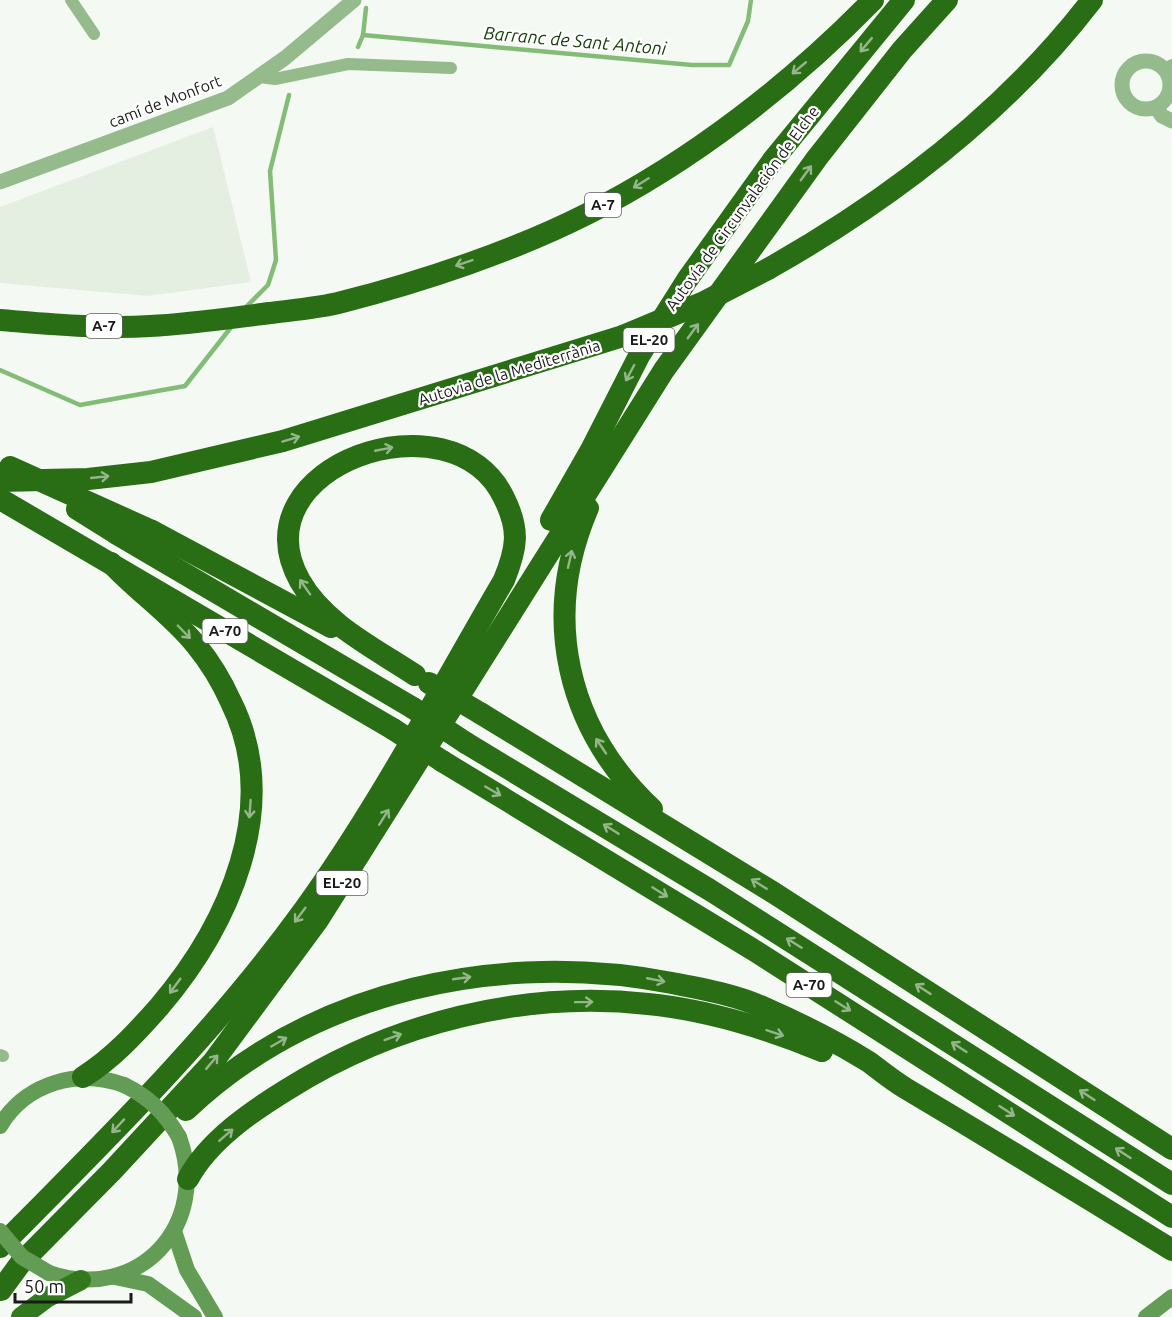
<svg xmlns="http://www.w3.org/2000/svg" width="1172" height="1317" viewBox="0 0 1172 1317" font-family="Ubuntu,sans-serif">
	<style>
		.built { fill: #e4eee1 }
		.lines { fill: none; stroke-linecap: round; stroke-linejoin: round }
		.stream { stroke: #84bc77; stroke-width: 4.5 }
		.minor { stroke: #95bb8c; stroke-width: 12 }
		.tertiary { stroke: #95bb8c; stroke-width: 15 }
		.secondary { stroke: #639c55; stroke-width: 16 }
		.trunk { stroke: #32791e; stroke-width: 20 }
		.motorway { stroke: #296d14; stroke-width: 22 }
		.secondary-bridge { stroke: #639c55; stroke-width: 16 }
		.motorway-bridge { stroke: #296d14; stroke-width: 22 }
		.oneway { stroke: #94b68a }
		.labels { text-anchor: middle; stroke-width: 4.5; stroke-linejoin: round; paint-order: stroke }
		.shield { fill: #fff; stroke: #5e5f5d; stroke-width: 1.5 }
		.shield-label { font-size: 15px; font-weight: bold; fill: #191b18 }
		.street-label { font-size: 16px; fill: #191b18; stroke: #fff }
		.water-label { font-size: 18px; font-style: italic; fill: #173c0c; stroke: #fff }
	</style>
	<rect width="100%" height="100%" fill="#f4faf3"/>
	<!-- built -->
	<polygon class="built" points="213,127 251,282 147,296 0,283 0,207"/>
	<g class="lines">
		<!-- stream -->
		<g class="stream">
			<polyline points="363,35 366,8"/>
			<polyline points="358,47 363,35 692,65 729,65 748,21 751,0"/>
			<polyline points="246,307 268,285 276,260 270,171 289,95"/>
			<polyline points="0,370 80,405 185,386 232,326"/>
		</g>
		<!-- minor -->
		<g class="minor">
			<polyline points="71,0 94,34"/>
			<polyline points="1165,69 1172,65"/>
			<polyline points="259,77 275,79 348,64 451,68"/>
			<polyline points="0,1055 3,1056"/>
		</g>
		<!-- tertiary -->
		<g class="tertiary">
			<circle cx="1146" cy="85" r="24"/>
			<polyline points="1156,107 1162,116 1172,121"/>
			<polyline points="0,182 228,98 285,58 354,0"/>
		</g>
		<!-- secondary -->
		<g class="secondary">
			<path d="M0,1126c26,-43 78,-58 124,-41"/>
			<polyline points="174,1231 187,1270 215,1317"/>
			<path d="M49,1273c90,30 162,-48 130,-136"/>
			<polyline points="115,1277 148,1284 194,1317"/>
			<polyline points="1146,1317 1172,1297"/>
		</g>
		<!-- trunk -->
		<polyline class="trunk" points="21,1317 48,1297 81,1280"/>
		<!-- motorway -->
		<g class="motorway">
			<path d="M768,269c122,-69 238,-157 324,-269"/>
			<path d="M0,320c50,4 100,9 150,6 40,-2 80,-8 120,-13 24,-3 49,-5 72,-11 79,-20 172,-51 245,-88 105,-53 204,-130 286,-214"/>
			<polyline points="0,481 88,479 151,472 283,441 623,336"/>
			<polyline points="0,499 393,729"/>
			<path d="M588,508c-47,109 -22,220 64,301"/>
			<polyline points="551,520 591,450 639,356 687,280 773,160 904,0"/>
			<polyline points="152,531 331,627"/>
			<polyline points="117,534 413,708"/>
			<polyline points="480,713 774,893 1172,1149"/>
			<polyline points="466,743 710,890 1172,1184"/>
			<polyline points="442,761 752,949 1172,1217"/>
			<path d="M83,1077c29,-18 53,-44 76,-70 69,-81 124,-200 72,-305 -9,-20 -21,-40 -35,-57 -25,-31 -58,-53 -85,-82"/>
			<path d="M186,1110c128,-121 316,-160 486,-127 31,6 65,12 95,26 34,15 70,33 102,53 12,9 23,18 36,26 89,53 178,107 267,162"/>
			<path d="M188,1179c20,-38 64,-68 100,-90 105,-66 236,-99 360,-85 60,6 118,24 174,47"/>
			<path d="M0,1247c106,-107 215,-214 304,-337 75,-104 135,-219 200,-330 13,-32 16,-50 0,-82 -51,-108 -269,-32 -204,83 24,43 76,68 115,94"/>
			<polyline points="1,1290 20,1264 112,1171 213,1062 318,920 664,370 817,158 902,50 947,0"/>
		</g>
		<!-- secondary-bridge -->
		<g class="secondary-bridge">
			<path d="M124,1085c25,12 41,28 55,52"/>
			<polyline points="0,1231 22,1257 49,1273"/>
		</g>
		<!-- motorway-bridge -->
		<g class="motorway-bridge">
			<polyline points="623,336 702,303 768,269"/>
			<polyline points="10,467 152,531"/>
			<polyline points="77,509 117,534"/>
			<polyline points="429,683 480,713"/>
			<polyline points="413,708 466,743"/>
			<polyline points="393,729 442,761"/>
		</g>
	</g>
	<!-- one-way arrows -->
	<defs><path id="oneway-shaft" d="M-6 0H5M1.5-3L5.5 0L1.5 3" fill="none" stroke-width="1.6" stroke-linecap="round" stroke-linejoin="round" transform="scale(1.5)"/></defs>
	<g class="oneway">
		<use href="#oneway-shaft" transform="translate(866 45) rotate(130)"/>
		<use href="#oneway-shaft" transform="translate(799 68) rotate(140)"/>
		<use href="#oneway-shaft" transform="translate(806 173) rotate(-54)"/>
		<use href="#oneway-shaft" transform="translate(641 183) rotate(148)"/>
		<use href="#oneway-shaft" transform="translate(464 263) rotate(161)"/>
		<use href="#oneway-shaft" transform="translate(693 331) rotate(-54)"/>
		<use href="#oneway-shaft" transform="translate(630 373) rotate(118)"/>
		<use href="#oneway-shaft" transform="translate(291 439) rotate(-17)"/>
		<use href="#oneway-shaft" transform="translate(384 449) rotate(-11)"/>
		<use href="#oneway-shaft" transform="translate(100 477) rotate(-6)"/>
		<use href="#oneway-shaft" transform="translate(570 559) rotate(-77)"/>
		<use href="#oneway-shaft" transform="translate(305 587) rotate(-125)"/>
		<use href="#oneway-shaft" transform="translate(184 632) rotate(46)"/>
		<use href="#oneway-shaft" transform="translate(601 746) rotate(-124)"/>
		<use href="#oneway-shaft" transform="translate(493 791) rotate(30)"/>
		<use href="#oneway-shaft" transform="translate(250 809) rotate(94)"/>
		<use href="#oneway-shaft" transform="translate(384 817) rotate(-58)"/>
		<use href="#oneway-shaft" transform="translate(611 829) rotate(-148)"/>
		<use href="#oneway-shaft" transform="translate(759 884) rotate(-148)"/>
		<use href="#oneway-shaft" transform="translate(660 892) rotate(32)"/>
		<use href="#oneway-shaft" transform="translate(300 915) rotate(127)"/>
		<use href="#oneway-shaft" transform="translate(794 943) rotate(-148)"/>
		<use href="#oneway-shaft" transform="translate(462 978) rotate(-8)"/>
		<use href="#oneway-shaft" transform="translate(656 980) rotate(11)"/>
		<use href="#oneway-shaft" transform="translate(175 986) rotate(126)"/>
		<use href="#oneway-shaft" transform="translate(923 989) rotate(-147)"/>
		<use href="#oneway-shaft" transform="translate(584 1002) rotate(-1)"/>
		<use href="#oneway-shaft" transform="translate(843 1006) rotate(32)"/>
		<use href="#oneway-shaft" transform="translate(775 1033) rotate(18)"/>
		<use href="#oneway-shaft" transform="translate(393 1037) rotate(-20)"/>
		<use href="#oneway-shaft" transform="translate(279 1042) rotate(-30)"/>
		<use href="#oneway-shaft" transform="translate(959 1047) rotate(-147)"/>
		<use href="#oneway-shaft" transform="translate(212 1062) rotate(-50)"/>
		<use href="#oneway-shaft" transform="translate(1087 1095) rotate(-147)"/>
		<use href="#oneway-shaft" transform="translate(1007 1111) rotate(33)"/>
		<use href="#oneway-shaft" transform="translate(118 1126) rotate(133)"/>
		<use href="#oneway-shaft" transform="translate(226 1135) rotate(-41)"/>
		<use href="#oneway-shaft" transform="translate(1123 1153) rotate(-147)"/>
	</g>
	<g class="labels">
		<!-- shield labels -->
		<g class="shield">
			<rect x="585" y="193" width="36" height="24" rx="4.5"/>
			<rect x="86" y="314" width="36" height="24" rx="4.5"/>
			<rect x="623.5" y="328" width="51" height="24" rx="4.5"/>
			<rect x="202.5" y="619" width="45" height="24" rx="4.5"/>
			<rect x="316.5" y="871" width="51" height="24" rx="4.5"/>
			<rect x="786.5" y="973" width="45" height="24" rx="4.5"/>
		</g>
		<g class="shield-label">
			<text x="603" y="210">A-7</text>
			<text x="104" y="331">A-7</text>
			<text x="649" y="345">EL-20</text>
			<text x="225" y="636">A-70</text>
			<text x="342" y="888">EL-20</text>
			<text x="809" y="990">A-70</text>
		</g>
		<!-- street labels -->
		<g class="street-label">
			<text transform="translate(165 101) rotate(-21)" y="6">camí de Monfort</text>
			<text transform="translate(742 208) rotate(-54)" y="6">Autovía de Circunvalación de Elche</text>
			<text transform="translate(509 372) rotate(-17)" y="6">Autovia de la Mediterrània</text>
		</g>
		<!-- water labels -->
		<g class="water-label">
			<text transform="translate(575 41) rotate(5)" y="6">Barranc de Sant Antoni</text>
		</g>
	</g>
	<!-- scale -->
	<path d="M15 1293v9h116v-9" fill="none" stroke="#191b18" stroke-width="3"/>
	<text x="24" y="1293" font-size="18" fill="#191b18" stroke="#ffffff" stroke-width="4.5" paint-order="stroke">50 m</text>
</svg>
